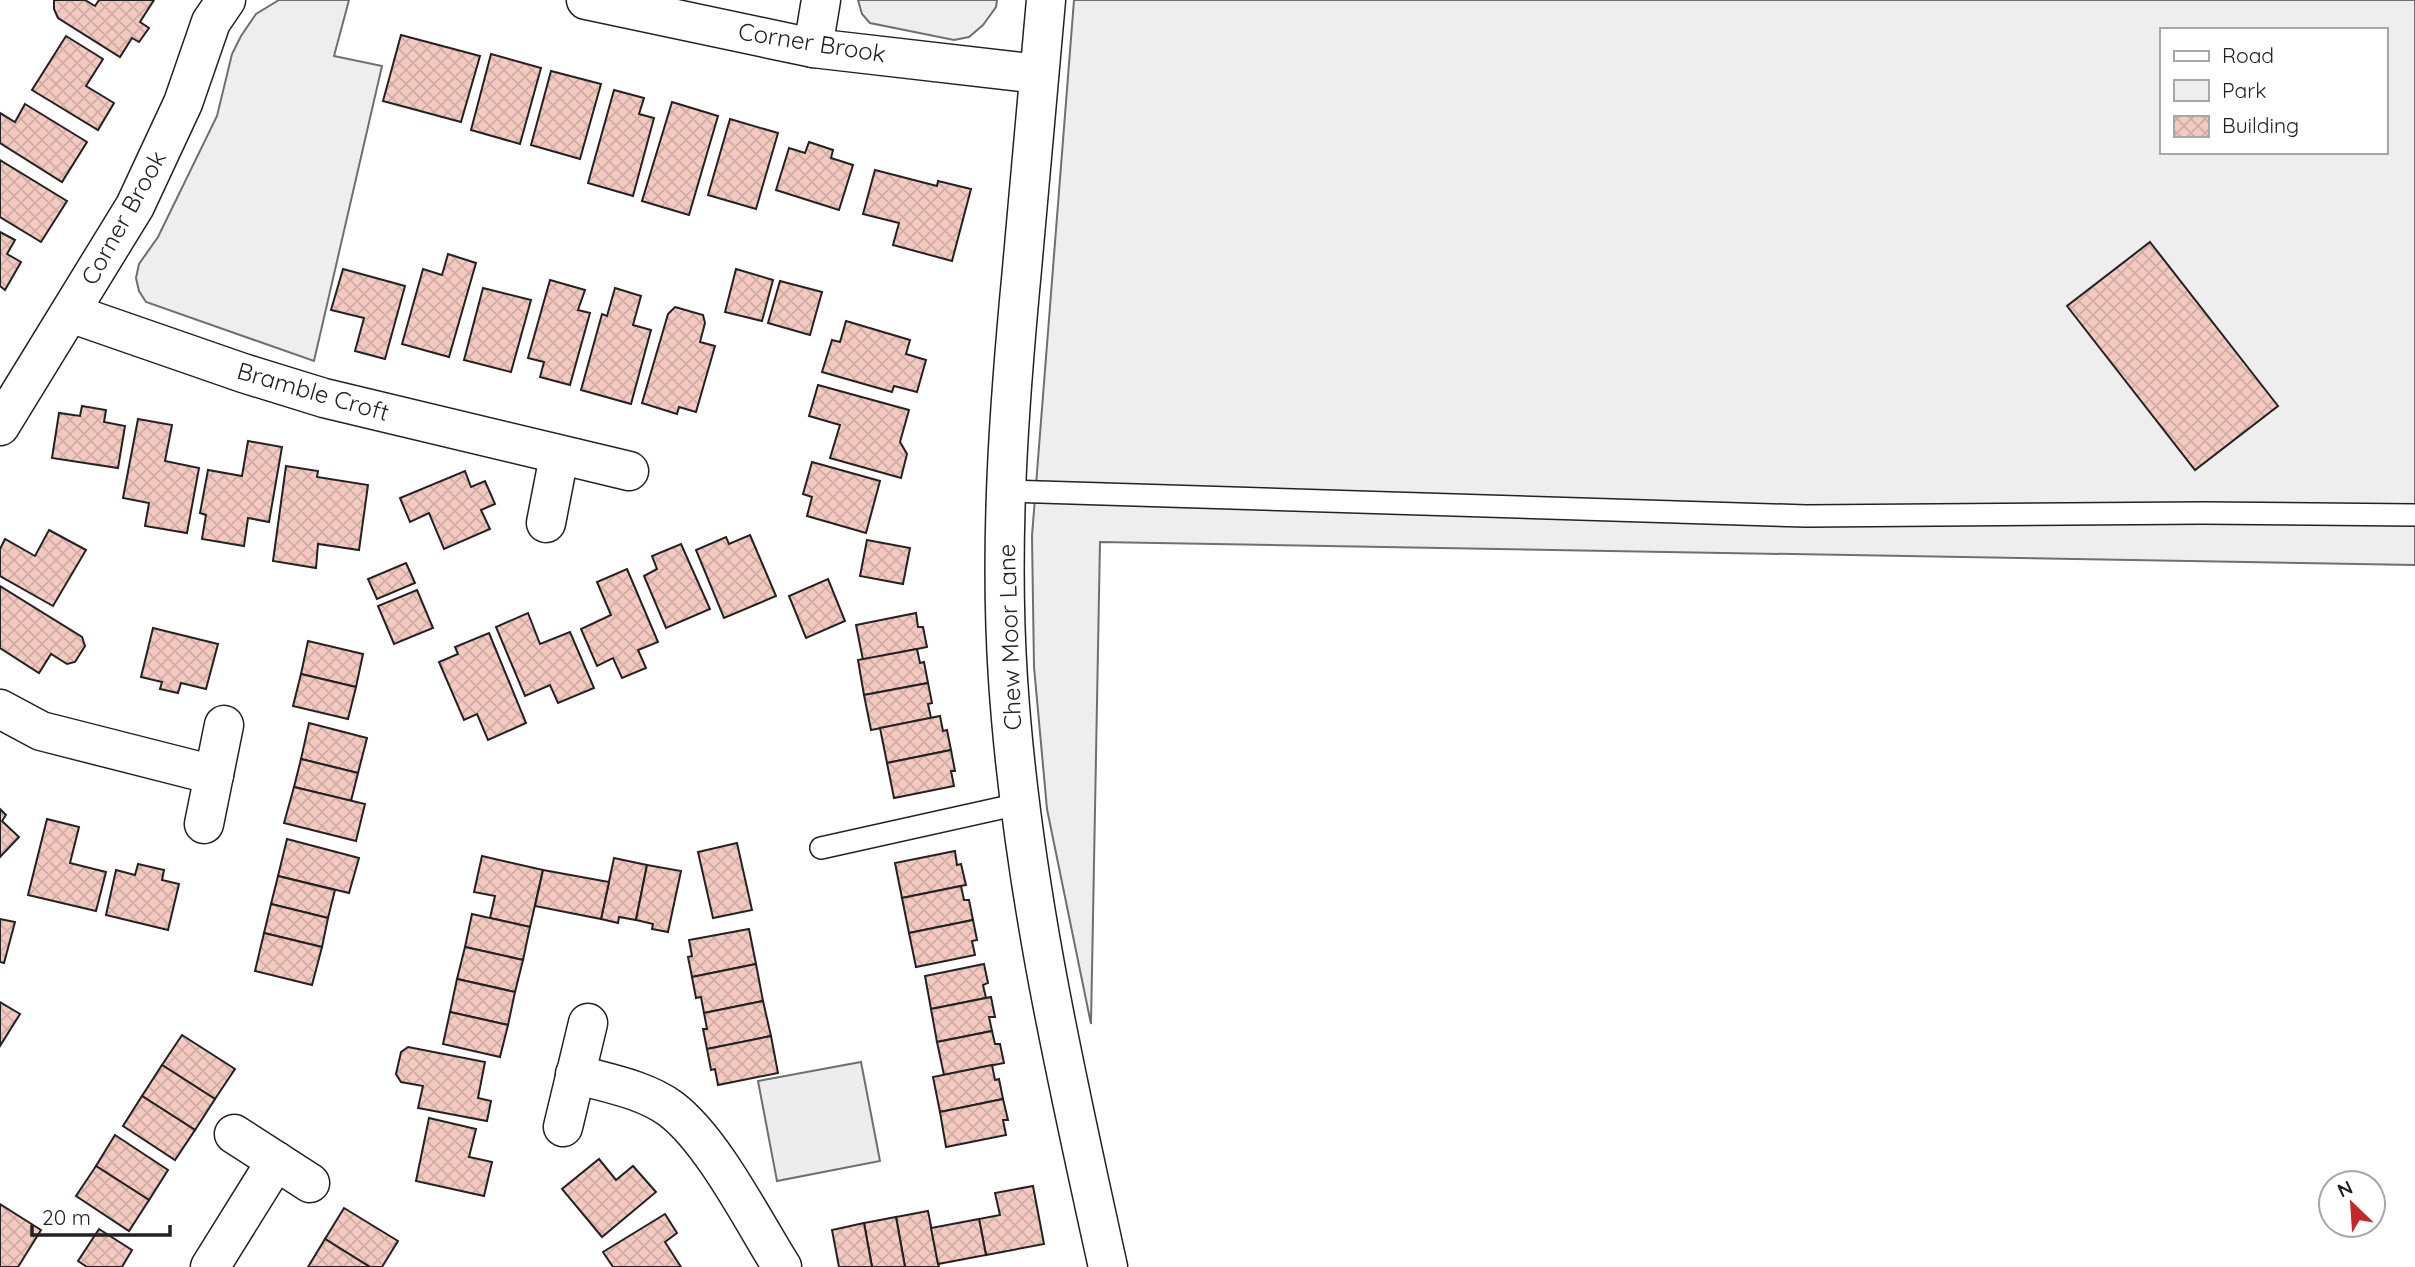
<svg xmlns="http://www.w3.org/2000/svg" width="2415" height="1267" viewBox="0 0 2415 1267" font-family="Quicksand,sans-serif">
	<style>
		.green { fill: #eee; stroke: #6f6f6f; stroke-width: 2; fill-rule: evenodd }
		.parking { fill: #ededed; stroke: #6f6f6f; stroke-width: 2 }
		.building { fill: url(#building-cross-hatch); stroke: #222; stroke-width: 2 }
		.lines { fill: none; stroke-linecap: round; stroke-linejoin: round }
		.service-casing { stroke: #222; stroke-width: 24 }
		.minor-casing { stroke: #222; stroke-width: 41 }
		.tertiary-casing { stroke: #222; stroke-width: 41 }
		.service { stroke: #fff; stroke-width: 21 }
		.minor { stroke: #fff; stroke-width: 38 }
		.tertiary { stroke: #fff; stroke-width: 38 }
		.labels { text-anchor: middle; stroke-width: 5; stroke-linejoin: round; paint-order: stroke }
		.street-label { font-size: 24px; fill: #222; stroke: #fff }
	</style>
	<defs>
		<pattern id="building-cross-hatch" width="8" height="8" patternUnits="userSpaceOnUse" patternTransform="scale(1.75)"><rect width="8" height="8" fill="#f3c9c0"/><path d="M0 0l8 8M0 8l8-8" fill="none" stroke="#d0aca5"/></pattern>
	</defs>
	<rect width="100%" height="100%" fill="#fff"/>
	<!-- green -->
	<g class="green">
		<polygon points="279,0 349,0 334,56 382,66 314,361 146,302 139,291 136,278 139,264 158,237 217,116 232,54 241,36 256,14"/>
		<polygon points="858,0 997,0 996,7 983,25 969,37 954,40 870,23 862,14"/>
		<path d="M1074,0h1341v565l-1315,-23 -9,482 -44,-215 -13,-142 -2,-131zM2161,30h224v122h-224z"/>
	</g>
	<!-- parking -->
	<polygon class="parking" points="861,1062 880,1161 777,1181 758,1081"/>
	<!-- building -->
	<g class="building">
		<polygon points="54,0 85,0 95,6 99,0 154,0 140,22 149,28 139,42 132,38 120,57 58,18 54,9"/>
		<polygon points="401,35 480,56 461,122 383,101"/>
		<polygon points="66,36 103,59 86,86 114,103 98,130 32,90"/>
		<polygon points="491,54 541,68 520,144 471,130"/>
		<polygon points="551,71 601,84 580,159 531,145"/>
		<polygon points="614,90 644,98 639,114 654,118 633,196 588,183"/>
		<polygon points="672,102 718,116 689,215 642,201"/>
		<polygon points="25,104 87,142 62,182 0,143 0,113 15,122"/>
		<polygon points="730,119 778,133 756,209 708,195"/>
		<polygon points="809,142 833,150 831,158 853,165 839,210 776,190 789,148 805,153"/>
		<polygon points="0,160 67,201 41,242 0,217"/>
		<polygon points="875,170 937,186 938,181 971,189 952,261 893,245 899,223 863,214"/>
		<polygon points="0,232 15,240 7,254 21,262 5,290 0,286"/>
		<polygon points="2150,242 2278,406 2195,470 2067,306"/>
		<polygon points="448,254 476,263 449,357 402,344 423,269 442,275"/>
		<polygon points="343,269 405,286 385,359 355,351 364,318 331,310"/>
		<polygon points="736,269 773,280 762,321 725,312"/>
		<polygon points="550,280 585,290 578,310 590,313 570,385 540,377 544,362 528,358"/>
		<polygon points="780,281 822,292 810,335 768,323"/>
		<polygon points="483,288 531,300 511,372 464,360"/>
		<polygon points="615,288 641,296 633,325 651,330 631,404 581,390 602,314 607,316"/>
		<polygon points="675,307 703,315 705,323 700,342 715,346 696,412 679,407 677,414 642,403 668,314"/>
		<polygon points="846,321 910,340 906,354 926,360 917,392 894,386 892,392 822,372 832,340 840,342"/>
		<polygon points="818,385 909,410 900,442 907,454 901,478 830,458 840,425 809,416"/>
		<polygon points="82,406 106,410 104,422 125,426 118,468 52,458 59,413 80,416"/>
		<polygon points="138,419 172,425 165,461 199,468 187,533 145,526 149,503 123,498"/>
		<polygon points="248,441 282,447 269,522 248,518 244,546 202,539 206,515 200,513 208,470 242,476"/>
		<polygon points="812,462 880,481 866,533 807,516 812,497 803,494"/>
		<polygon points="286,466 318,471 317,477 368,485 359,550 318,544 316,568 273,561"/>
		<polygon points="465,471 471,487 485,481 495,504 481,510 490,529 444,549 429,513 410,522 400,498"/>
		<polygon points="49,530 86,550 53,606 0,576 0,549 5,539 35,556"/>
		<polygon points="750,535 776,596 724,618 696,550 726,537 729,544"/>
		<polygon points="867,540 910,548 903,584 860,576"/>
		<polygon points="681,544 710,609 666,628 644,576 657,569 652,556"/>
		<polygon points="406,563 415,583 377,599 368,579"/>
		<polygon points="627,569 658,642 638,650 646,668 622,678 613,658 597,666 581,629 611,615 597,582"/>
		<polygon points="828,579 845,621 806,638 789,596"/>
		<polygon points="0,586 82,637 85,646 75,662 67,664 51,654 39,673 0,648"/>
		<polygon points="417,590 433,628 394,644 378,606"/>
		<polygon points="528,613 540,644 570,632 594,688 558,703 550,685 525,696 496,627"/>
		<polygon points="916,613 918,627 923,627 927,647 863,660 856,625"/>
		<polygon points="153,628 218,644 206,689 181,683 178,693 160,689 162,682 141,677"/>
		<polygon points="489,633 526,723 488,740 477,714 464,720 439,662 458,654 455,647"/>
		<polygon points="308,641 363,654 356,687 301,674"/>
		<polygon points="917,649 920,663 924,662 928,683 864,695 858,660"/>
		<polygon points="301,674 356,687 348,719 293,706"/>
		<polygon points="928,683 932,703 928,704 931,718 871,730 864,695"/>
		<polygon points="940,716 943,731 947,730 951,750 887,763 880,728"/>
		<polygon points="309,723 367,738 358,773 301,759"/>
		<polygon points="951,750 955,771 951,771 954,786 894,798 887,763"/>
		<polygon points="301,759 358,773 351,801 294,787"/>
		<polygon points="294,787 365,804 356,841 284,823"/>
		<polygon points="0,809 6,815 2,821 19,837 0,857"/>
		<polygon points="47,819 79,827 70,863 106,872 96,911 28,895"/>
		<polygon points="287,839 359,858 349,893 278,876"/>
		<polygon points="737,843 752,910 713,918 698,852"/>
		<polygon points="955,851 957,865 961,864 966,885 902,898 895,863"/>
		<polygon points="482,856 543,870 530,927 490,918 495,896 474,892"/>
		<polygon points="614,858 647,865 636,920 619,917 618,923 601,919"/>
		<polygon points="138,864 164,870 162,880 179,884 168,930 106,915 116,870 135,875"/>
		<polygon points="647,865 681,871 668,932 652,929 653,924 636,920"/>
		<polygon points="543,870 609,882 601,919 535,906"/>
		<polygon points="278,876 335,890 328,918 271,904"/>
		<polygon points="961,886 964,900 969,900 973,920 909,933 902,898"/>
		<polygon points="271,904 328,918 322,947 264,933"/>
		<polygon points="472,914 530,927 523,960 465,947"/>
		<polygon points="0,919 15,922 4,963 0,962"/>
		<polygon points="973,920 977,940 972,941 975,955 916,967 909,933"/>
		<polygon points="749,929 756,964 692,977 688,957 692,956 689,940"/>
		<polygon points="264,933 322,947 312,985 255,971"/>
		<polygon points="465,947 523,960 515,992 457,979"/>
		<polygon points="756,964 763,1001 704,1013 701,997 696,998 692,977"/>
		<polygon points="984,964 988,983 983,985 986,998 931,1009 925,976"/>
		<polygon points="457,979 515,992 508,1025 450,1012"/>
		<polygon points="991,997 995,1017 989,1017 992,1031 937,1042 931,1009"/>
		<polygon points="763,1001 771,1036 707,1049 703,1029 707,1029 704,1013"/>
		<polygon points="0,1002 20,1014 0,1046"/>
		<polygon points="450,1012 508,1025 500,1057 443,1044"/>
		<polygon points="992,1031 995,1044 1000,1044 1004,1063 944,1075 937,1042"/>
		<polygon points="182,1035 235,1069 215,1099 162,1065"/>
		<polygon points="771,1036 778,1073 718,1085 715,1069 711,1070 707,1049"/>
		<polygon points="408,1047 485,1062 478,1098 491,1101 487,1121 418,1108 423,1086 401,1082 396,1074 401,1052"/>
		<polygon points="162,1065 215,1099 195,1130 142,1096"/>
		<polygon points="992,1065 995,1080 999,1079 1003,1099 940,1112 933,1077"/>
		<polygon points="142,1096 195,1130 175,1160 123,1126"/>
		<polygon points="1003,1099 1008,1120 1003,1120 1006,1135 946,1147 940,1112"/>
		<polygon points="429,1118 476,1129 469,1157 492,1162 484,1196 416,1181"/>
		<polygon points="115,1135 168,1170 149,1200 96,1166"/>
		<polygon points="599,1159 616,1180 633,1166 656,1192 602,1237 562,1189"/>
		<polygon points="96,1166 149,1200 129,1231 76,1196"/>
		<polygon points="1033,1186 1044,1244 986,1255 979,1219 1000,1215 995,1193"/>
		<polygon points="0,1204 41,1230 18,1267 0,1267"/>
		<polygon points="344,1208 398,1241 382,1267 370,1267 325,1239"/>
		<polygon points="928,1211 939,1267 905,1267 896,1217"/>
		<polygon points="665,1214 677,1233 665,1242 681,1267 613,1267 603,1252"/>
		<polygon points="896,1217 905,1267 872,1267 864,1223"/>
		<polygon points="979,1219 986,1255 938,1264 931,1228"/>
		<polygon points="864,1223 872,1267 839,1267 832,1230"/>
		<polygon points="99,1229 132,1250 122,1267 87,1267 78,1261"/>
		<polygon points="325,1239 370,1267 308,1267"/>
	</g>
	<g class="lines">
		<defs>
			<g id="service">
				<polyline points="1007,491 1806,516 2203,513 2415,515"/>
				<polyline points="821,848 1019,804"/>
			</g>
			<g id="minor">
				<polyline points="586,0 813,48 1039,74"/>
				<polyline points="813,48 821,0"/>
				<polyline points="70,313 243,373 324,398 629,471"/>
				<polyline points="0,426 135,206 183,103 211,22 226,0"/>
				<polyline points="546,523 559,456"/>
				<polyline points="0,709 41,731 214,775"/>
				<polyline points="204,824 224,725"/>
				<path d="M575,1074c31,9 69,15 96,35 42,32 82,112 111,158"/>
				<polyline points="563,1127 588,1023"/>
				<polyline points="234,1134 310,1183"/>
				<polyline points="210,1267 276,1161"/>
			</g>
			<path id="tertiary" d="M1046,0c-8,90 -16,179 -24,269 -13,136 -23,273 -14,410 13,199 57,393 100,588"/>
		</defs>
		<!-- service casing -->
		<use href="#service" class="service-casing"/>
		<!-- minor casing -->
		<use href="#minor" class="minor-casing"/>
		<!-- tertiary casing -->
		<use href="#tertiary" class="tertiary-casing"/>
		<!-- service -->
		<use href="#service" class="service"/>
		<!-- minor -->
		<use href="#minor" class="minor"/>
		<!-- tertiary -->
		<use href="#tertiary" class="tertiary"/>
	</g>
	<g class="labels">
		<!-- street labels -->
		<g class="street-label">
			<text transform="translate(812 43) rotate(9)" y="8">Corner Brook</text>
			<text transform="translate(124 218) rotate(-61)" y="8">Corner Brook</text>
			<text transform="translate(313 392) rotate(16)" y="8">Bramble Croft</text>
			<text transform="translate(1010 637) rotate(-92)" y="8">Chew Moor Lane</text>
		</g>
	</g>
	<!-- legend -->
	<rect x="2160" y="28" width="228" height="126" fill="#ffffff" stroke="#a7a7a7" stroke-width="2"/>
	<rect x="2174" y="51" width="35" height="10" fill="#ffffff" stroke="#a7a7a7" stroke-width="2"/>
	<text x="2222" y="63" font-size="21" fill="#222222">Road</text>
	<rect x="2174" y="80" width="35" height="21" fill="#eeeeee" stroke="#a7a7a7" stroke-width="2"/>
	<text x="2222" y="98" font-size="21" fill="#222222">Park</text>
	<rect x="2174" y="116" width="35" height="21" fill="url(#building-cross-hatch)" stroke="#a7a7a7" stroke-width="2"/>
	<text x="2222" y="133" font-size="21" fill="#222222">Building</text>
	<!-- north arrow -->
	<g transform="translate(2352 1204) rotate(335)"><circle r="33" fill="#ffffff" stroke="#a7a7a7" stroke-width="2"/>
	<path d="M0-5L12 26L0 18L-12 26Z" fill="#c62828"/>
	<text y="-10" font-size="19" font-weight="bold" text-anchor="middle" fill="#222222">N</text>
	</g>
	<!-- scale -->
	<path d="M32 1225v10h138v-10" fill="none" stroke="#222222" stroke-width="3.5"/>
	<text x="42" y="1225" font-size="21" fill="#222222" stroke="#ffffff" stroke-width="5" paint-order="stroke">20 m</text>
</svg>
